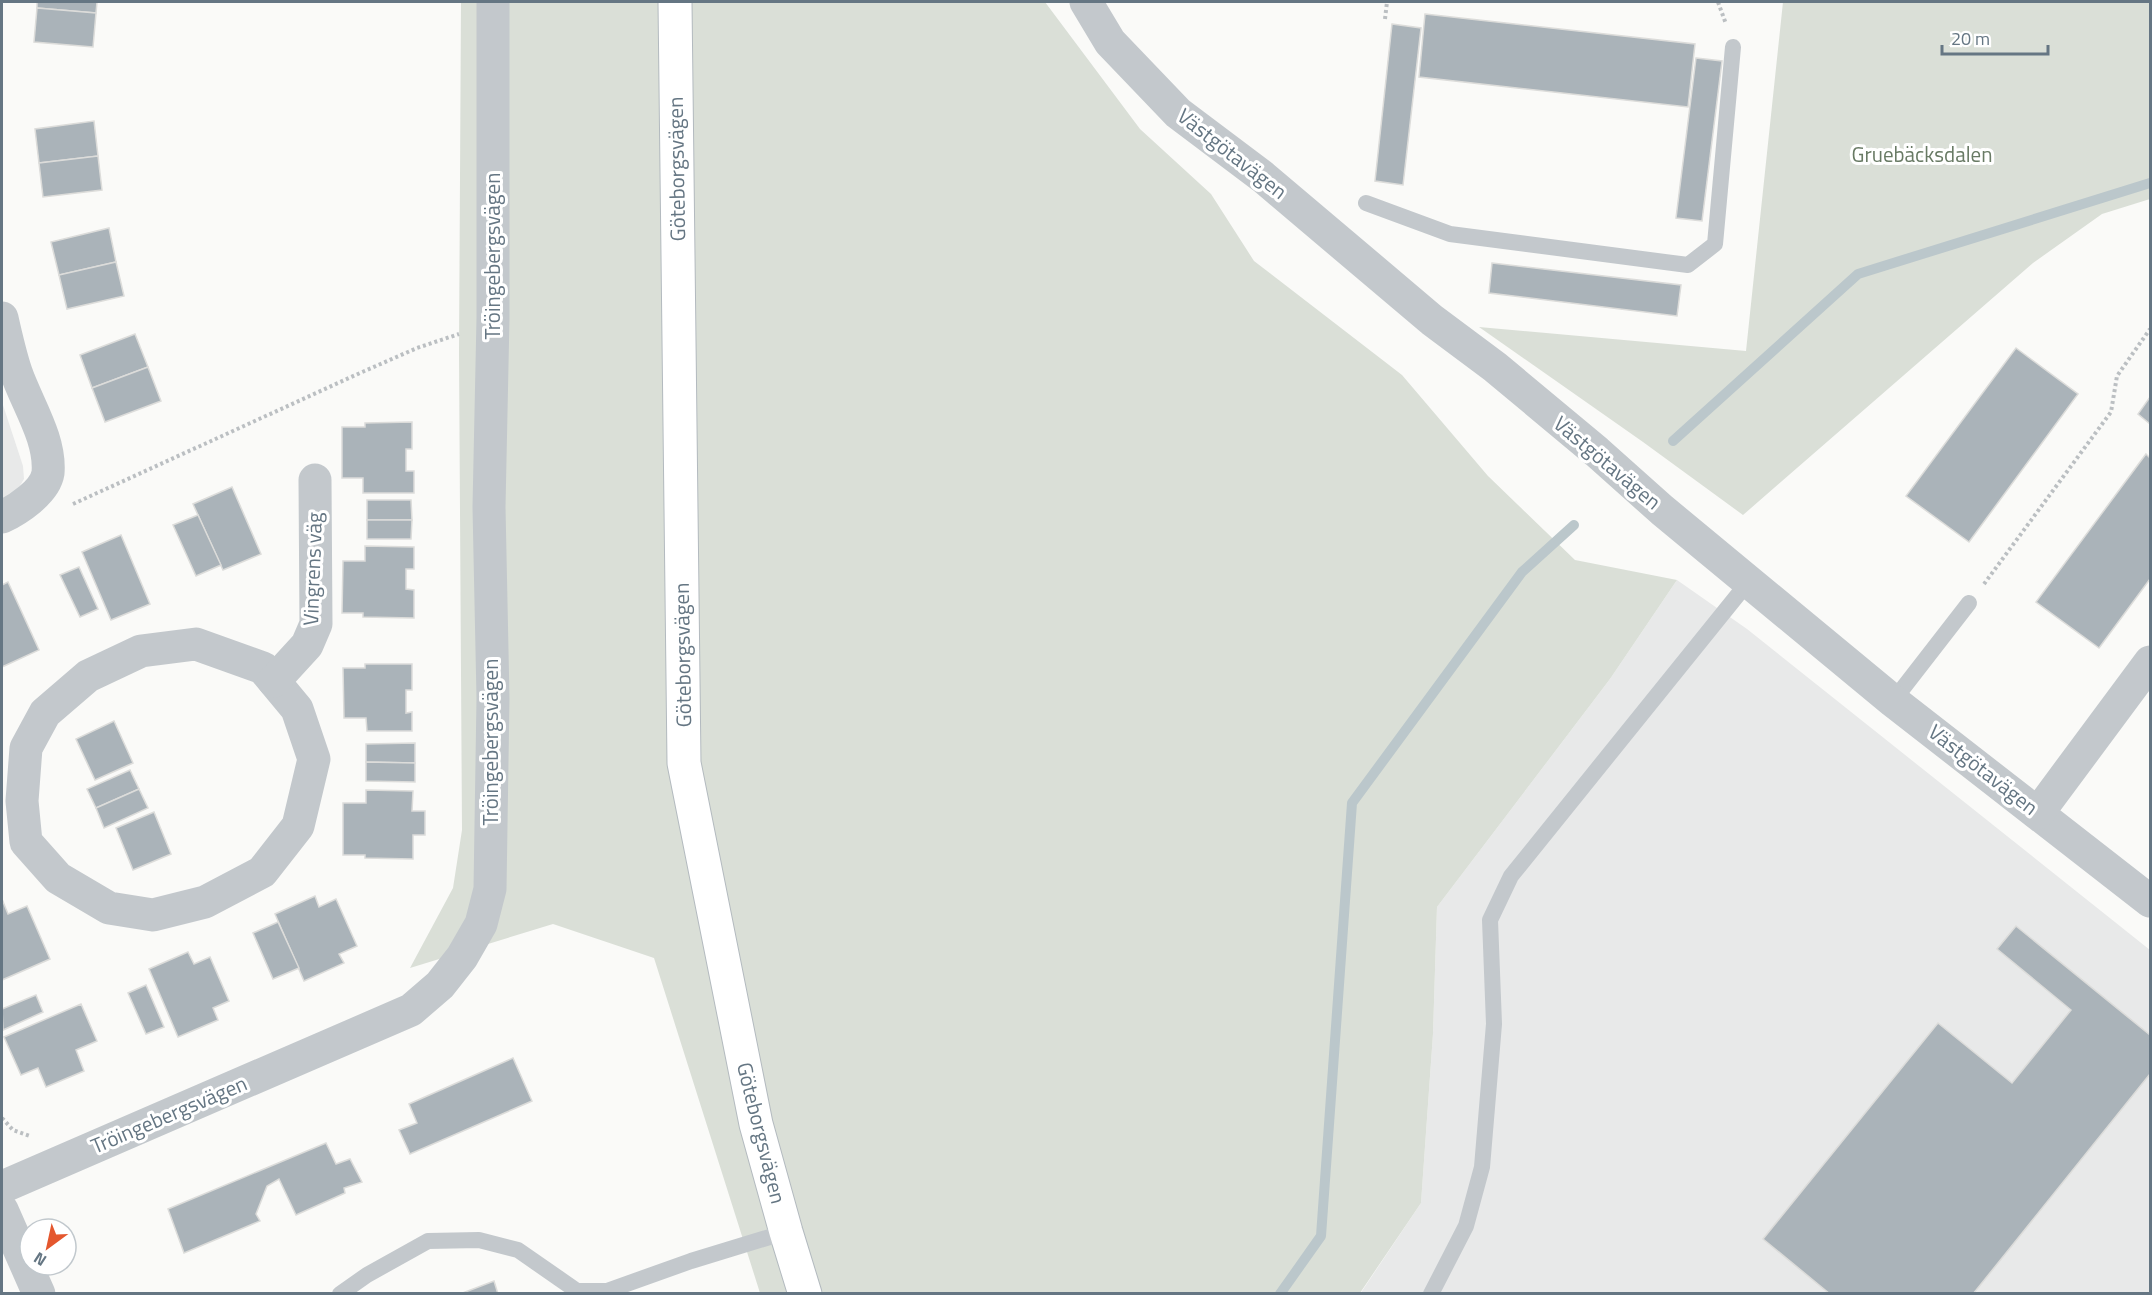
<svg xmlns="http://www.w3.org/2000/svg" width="2152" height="1295" viewBox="0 0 2152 1295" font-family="'Titillium Web',sans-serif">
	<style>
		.built { fill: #e8e9e9 }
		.green { fill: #dadfd7 }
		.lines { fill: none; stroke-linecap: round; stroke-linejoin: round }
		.stream { stroke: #bbc7cb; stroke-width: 10 }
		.building { fill: #aab3b9; stroke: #dcdcda; stroke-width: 1.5 }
		.secondary-casing { stroke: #b3babf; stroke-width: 35 }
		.path { stroke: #bbbfc2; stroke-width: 4; stroke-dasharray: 3 3; stroke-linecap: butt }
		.lane { stroke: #c3c8cc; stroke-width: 16 }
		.street { stroke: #c3c8cc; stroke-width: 33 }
		.secondary { stroke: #fff; stroke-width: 33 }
		.labels { text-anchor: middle; stroke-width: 6; stroke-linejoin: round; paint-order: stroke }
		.street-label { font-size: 21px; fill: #657683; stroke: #fff }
		.park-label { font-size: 21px; fill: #687a64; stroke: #fff }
	</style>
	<rect width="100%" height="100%" fill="#fafaf8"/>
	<!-- built -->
	<g class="built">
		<polygon points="2,402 23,466 24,479 15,494 2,505"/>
		<polygon points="1677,580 1747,629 2150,950 2150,1293 1360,1294 1421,1203 1433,1034 1437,907 1610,679"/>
	</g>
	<!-- green -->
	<g class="green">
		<polygon points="461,2 1045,2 1140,129 1211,194 1254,261 1402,375 1488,476 1575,560 1677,580 1610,679 1437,907 1433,1034 1421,1203 1360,1293 760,1293 654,958 553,924 410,968 453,888 462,830 459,352"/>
		<polygon points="1783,2 2150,2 2150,199 2102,214 2033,263 1743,515 1643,442 1479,327 1746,351"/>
	</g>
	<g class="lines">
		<!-- stream -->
		<g class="stream">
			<polyline points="1673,441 1858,274 2150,183"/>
			<polyline points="1280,1294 1321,1236 1352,803 1522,572 1574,525"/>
		</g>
	</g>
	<!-- building -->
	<g class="building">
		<polygon points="37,2 97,2 96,13 37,8"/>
		<polygon points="37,8 96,13 93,47 34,42"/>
		<polygon points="1425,14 1695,44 1688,107 1419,77"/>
		<polygon points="1392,24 1421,28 1403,185 1375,181"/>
		<polygon points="1696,58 1722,61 1702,221 1676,218"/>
		<polygon points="94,121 98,156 39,163 35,129"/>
		<polygon points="98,156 102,190 43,197 39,163"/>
		<polygon points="109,228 116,262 59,275 51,242"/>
		<polygon points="116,262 124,296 67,309 59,275"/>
		<polygon points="1492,263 1681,285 1677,316 1489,293"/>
		<polygon points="135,334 148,367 92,388 80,355"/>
		<polygon points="2016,348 2078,394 1969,542 1906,496"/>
		<polygon points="148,367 161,401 105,422 92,388"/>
		<polygon points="2150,397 2150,424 2138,414"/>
		<polygon points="412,422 412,449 406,449 406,471 414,471 414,493 363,493 363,478 342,478 342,427 365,427 365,423"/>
		<polygon points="2146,454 2150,458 2150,579 2099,648 2036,602"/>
		<polygon points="232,487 261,554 223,570 193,504"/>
		<polygon points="367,500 411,500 412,520 367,520"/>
		<polygon points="198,515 221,565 196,576 173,525"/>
		<polygon points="367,520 412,520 411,539 367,539"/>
		<polygon points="121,535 150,604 111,620 82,552"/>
		<polygon points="365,546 414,547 414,569 406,569 406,589 414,590 414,618 363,617 363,613 342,613 343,561 365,561"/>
		<polygon points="79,567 98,609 80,617 60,575"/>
		<polygon points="8,582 39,650 2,667 2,585"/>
		<polygon points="365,664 412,664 412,690 406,690 406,713 412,712 412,731 367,731 366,718 344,718 343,668 365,668"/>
		<polygon points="114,721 133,763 95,780 76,739"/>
		<polygon points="415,743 415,763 366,762 366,744"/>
		<polygon points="366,762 415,763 415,782 366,781"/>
		<polygon points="130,770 139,789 96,808 87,789"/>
		<polygon points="139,789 148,808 104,828 96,808"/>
		<polygon points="366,790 413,791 412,811 425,811 425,835 413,835 413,859 365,858 365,855 343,855 343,803 366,803"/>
		<polygon points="154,812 171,854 133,870 116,828"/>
		<polygon points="315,896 319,907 336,899 357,946 339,954 344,963 304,981 275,914"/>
		<polygon points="2,899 8,914 27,906 50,959 2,980"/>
		<polygon points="278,922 299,968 273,979 253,933"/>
		<polygon points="2016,926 2150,1035 2150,1074 1973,1294 1830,1294 1763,1239 1938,1023 2012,1083 2071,1010 1997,949"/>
		<polygon points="188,952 194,964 210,957 229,1001 213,1008 218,1020 178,1037 149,969"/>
		<polygon points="146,985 164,1027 146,1034 128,993"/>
		<polygon points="36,995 43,1012 3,1030 2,1009"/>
		<polygon points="81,1004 97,1041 76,1050 84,1071 46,1087 38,1068 21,1075 4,1037"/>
		<polygon points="513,1058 532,1101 410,1154 399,1130 417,1123 409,1104"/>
		<polygon points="326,1143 336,1164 350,1159 362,1182 344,1188 345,1193 296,1215 279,1179 267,1186 256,1214 260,1221 184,1253 168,1209"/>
		<polygon points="494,1281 498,1294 460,1294"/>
	</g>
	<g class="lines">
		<defs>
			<polyline id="secondary" points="675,2 684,763 756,1124 786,1232 805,1294"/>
		</defs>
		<!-- secondary casing -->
		<use href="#secondary" class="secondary-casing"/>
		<!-- path -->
		<g class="path">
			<polyline points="1718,2 1726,24"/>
			<polyline points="1385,19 1387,2"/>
			<polyline points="73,504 360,373 417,348 459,334"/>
			<polyline points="1984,584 2111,412 2117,376 2150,329"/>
			<polyline points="2,1118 13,1130 30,1136"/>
		</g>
		<!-- lane -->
		<g class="lane">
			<polyline points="1366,203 1450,234 1688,265 1715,244 1733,47"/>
			<polyline points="1893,701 1969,603"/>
			<polyline points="340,1294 367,1275 428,1241 479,1240 518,1250 577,1291 607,1291 691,1261 786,1232"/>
			<polyline points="1431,1294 1466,1226 1482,1167 1494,1024 1490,920 1511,876 1749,581"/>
		</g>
		<!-- street -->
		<g class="street">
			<polyline points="1086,2 1110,42 1178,113 1263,177 1432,320 1495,367 1597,452 1662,510 1893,701 2150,901"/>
			<path d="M2,318c4,18 8,36 14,54 11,32 35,67 32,101 -3,19 -31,37 -46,44"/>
			<polygon points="196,644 263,668 297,709 314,759 298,826 262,872 205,902 153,915 109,908 58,878 26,842 22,801 26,748 45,713 88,676 141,651"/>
			<polyline points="274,681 307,645 316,624 315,480"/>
			<polyline points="2038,813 2150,662"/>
			<polyline points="2,1187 411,1010 440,985 462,957 481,924 490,889 493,698 489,507 493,318 493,2"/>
			<polyline points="2,1210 39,1294"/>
		</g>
		<!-- secondary -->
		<use href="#secondary" class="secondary"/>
	</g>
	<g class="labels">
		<!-- street labels -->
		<g class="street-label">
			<text transform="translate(1232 154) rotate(38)" y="7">Västgötavägen</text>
			<text transform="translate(677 169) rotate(-91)" y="7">Göteborgsvägen</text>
			<text transform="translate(493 256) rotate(-90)" y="7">Tröingebergsvägen</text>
			<text transform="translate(1607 463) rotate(40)" y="7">Västgötavägen</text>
			<text transform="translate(313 569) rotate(-88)" y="7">Vingrens väg</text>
			<text transform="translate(683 655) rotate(-91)" y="7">Göteborgsvägen</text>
			<text transform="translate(491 742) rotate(-90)" y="7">Tröingebergsvägen</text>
			<text transform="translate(1983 770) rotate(38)" y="7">Västgötavägen</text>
			<text transform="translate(169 1115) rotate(-23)" y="7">Tröingebergsvägen</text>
			<text transform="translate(761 1133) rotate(76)" y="7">Göteborgsvägen</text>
		</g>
		<!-- park labels -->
		<g class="park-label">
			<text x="1922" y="162">Gruebäcksdalen</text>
		</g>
	</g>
	<!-- border -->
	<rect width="2152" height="1295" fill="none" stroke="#657683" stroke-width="6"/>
	<!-- north arrow -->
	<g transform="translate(48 1247) rotate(213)"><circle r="28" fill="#ffffff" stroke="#c1c8cd" stroke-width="1.5"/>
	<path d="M0-4.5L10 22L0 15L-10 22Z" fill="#e4572e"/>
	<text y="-9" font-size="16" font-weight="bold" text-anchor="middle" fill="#657683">N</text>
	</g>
	<!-- scale -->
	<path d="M1942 45v9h106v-9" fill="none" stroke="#657683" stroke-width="3"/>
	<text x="1951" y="45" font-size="18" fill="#657683" stroke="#ffffff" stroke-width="4.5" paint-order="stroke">20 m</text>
</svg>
